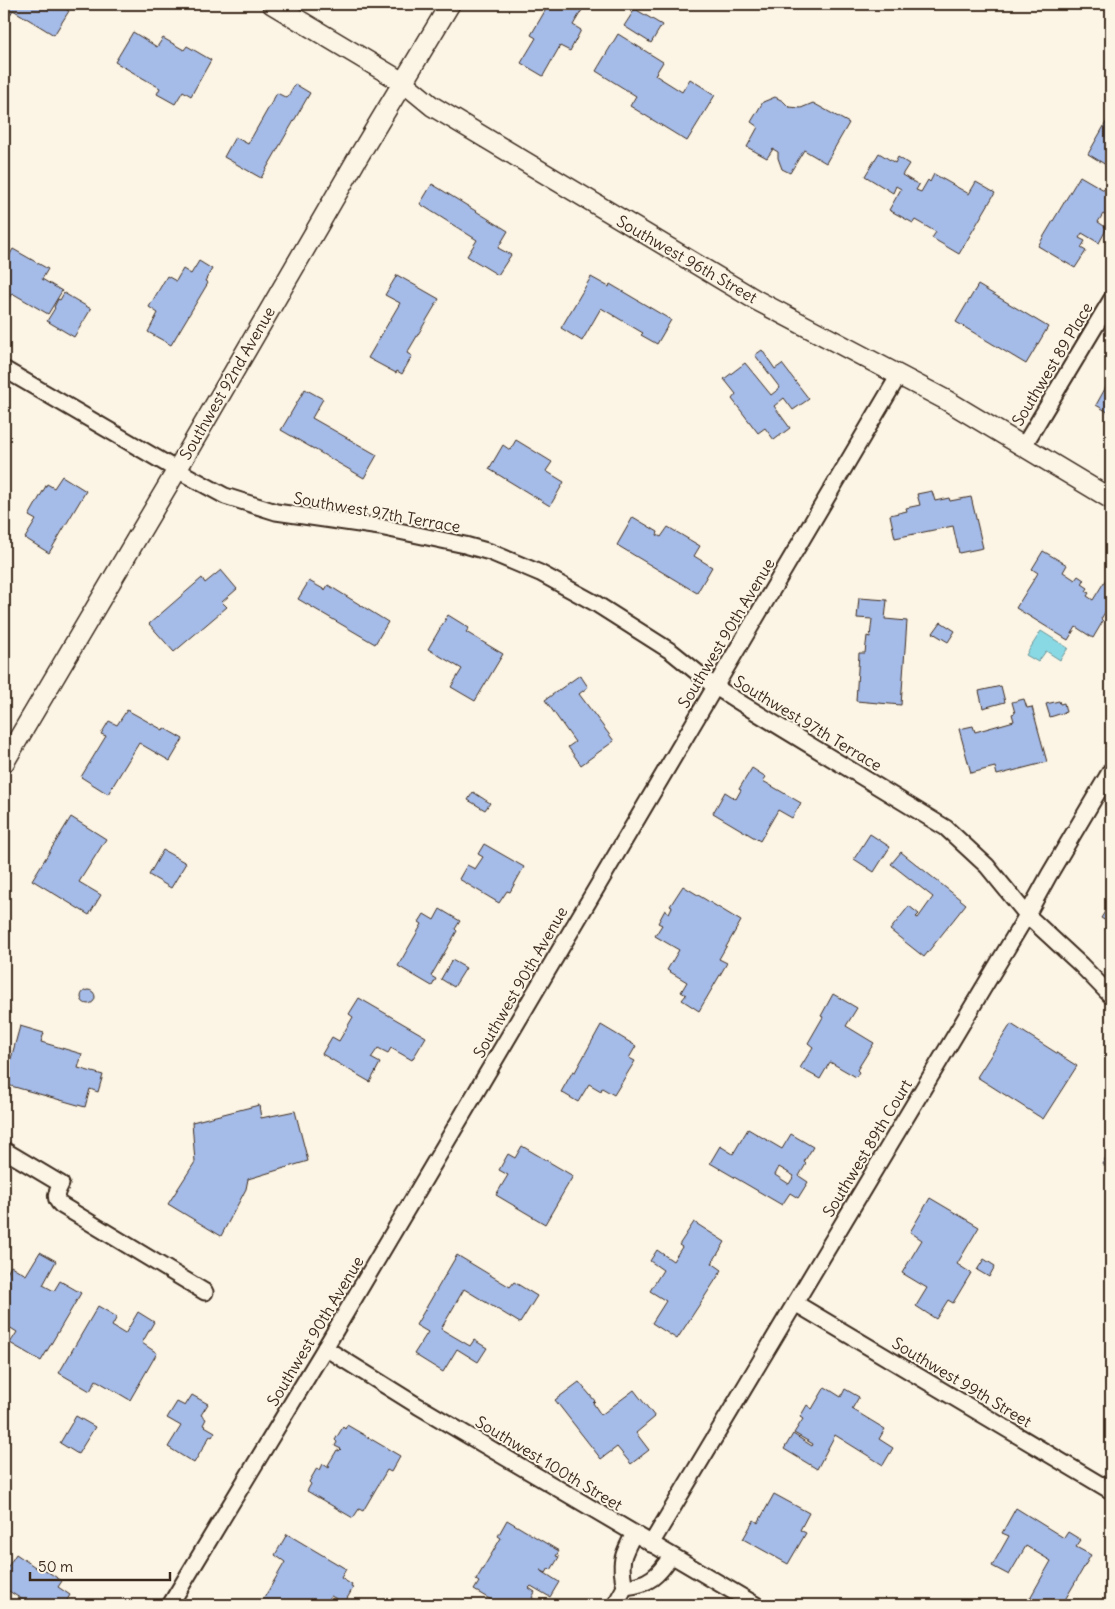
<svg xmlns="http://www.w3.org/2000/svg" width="1115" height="1609" viewBox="0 0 1115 1609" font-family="Delius,sans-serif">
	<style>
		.water { fill: #89d9e5; stroke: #6a9395 }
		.building { fill: #a5bbe8; stroke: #3b2a1e; fill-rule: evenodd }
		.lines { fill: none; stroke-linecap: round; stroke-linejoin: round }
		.minor-casing { stroke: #3b2a1e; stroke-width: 19 }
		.tertiary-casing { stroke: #3b2a1e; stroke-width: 22 }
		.minor { stroke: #fcf5e5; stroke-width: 15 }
		.tertiary { stroke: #fcf5e5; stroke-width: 19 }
		.labels { text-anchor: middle; stroke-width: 4; stroke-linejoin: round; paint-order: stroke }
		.street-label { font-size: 16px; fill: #3b2a1e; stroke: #fcf5e5 }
	</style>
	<rect width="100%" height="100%" fill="#fcf5e5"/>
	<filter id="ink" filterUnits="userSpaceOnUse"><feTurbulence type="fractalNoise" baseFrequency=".02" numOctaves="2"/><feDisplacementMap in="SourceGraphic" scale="10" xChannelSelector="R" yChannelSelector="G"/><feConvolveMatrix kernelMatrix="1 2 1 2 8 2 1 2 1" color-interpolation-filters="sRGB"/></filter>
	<g filter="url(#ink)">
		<!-- water -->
		<polygon class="water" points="1041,631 1068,648 1060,660 1046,651 1038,662 1026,655"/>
		<!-- building -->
		<g class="building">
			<polygon points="4,4 56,4 69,11 54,35 13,10 4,25"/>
			<polygon points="549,4 585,5 573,25 581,30 570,51 560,46 543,76 521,63 536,38 531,35"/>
			<polygon points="635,9 662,25 651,43 624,26"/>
			<polygon points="133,32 157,47 163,38 184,50 187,46 211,60 191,96 183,91 175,104 157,94 160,88 115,62"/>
			<polygon points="618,34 663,62 655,75 682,92 690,79 715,95 687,141 630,106 636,96 596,71"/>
			<polygon points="295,84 310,93 261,178 224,157 235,137 248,144 277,93 287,98"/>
			<polygon points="775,97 783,101 789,107 801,108 813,103 849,123 826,163 804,150 790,173 782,169 778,158 778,152 773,149 767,158 747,147 758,127 751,122 763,102"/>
			<polygon points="1111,114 1111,168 1088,154"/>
			<polygon points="879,153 895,163 898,157 909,164 902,175 919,185 916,190 921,192 928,180 930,182 934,174 969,194 976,182 995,193 959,254 932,238 936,232 915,220 913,223 889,210 901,189 896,186 893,193 865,176"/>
			<polygon points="1080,176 1111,194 1111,212 1108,217 1103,214 1098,222 1107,228 1099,243 1082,233 1079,238 1085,241 1081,248 1086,251 1075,268 1038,246"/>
			<polygon points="432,184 508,231 498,248 511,255 498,275 467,256 477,240 420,204"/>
			<polygon points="13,249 48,269 42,279 62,291 48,314 12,293 8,300 4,297 4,265"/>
			<polygon points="199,261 212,269 205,281 208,283 171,345 148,332 158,313 149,307 167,276 176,281 183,269 191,274"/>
			<polygon points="397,275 439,299 407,353 412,356 402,374 397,371 396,373 368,358 400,303 385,295"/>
			<polygon points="591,277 609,287 610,284 671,320 657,344 641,335 643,333 601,308 582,341 561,328"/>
			<polygon points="978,285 1048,327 1026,364 956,322"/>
			<polygon points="64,293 91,309 74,337 47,321 55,308 54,307 58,299 60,300"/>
			<polygon points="762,350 775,369 782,364 809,399 793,410 784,398 774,406 790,428 774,440 765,428 758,433 732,399 736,394 724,379 745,363 771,395 780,388 755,355"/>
			<polygon points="1111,378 1111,414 1096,405"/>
			<polygon points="305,389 323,399 312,418 377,455 364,478 281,430"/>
			<polygon points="516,440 552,462 546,471 564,482 550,506 489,469 503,445 510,450"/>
			<polygon points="62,476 86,491 49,553 25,538 36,520 29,516 47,484 54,488"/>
			<polygon points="932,491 935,501 949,498 950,501 971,497 983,548 959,553 953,526 895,538 890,515 907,511 906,508 920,505 917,494"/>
			<polygon points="633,517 658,532 657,535 661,537 668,527 700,546 694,556 712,567 697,593 617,545"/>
			<polygon points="1043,551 1067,565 1063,572 1075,580 1078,576 1084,580 1082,584 1088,588 1086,591 1089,593 1087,596 1093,600 1106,579 1111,582 1111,612 1107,609 1101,619 1103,621 1093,638 1076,627 1068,640 1016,608 1038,573 1032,569"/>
			<polygon points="221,570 237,589 222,602 227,607 174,652 149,624 202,578 205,583"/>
			<polygon points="309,581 325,590 328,585 388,622 375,644 298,599"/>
			<polygon points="859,598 887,600 885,619 907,621 901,705 856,701 859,653 865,653 867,636 870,637 872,619 857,618"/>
			<polygon points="448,615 469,628 466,632 503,654 475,701 451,687 462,669 428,649"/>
			<polygon points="941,622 955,631 948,642 933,633"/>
			<polygon points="580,675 588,687 579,694 614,741 581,765 568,747 575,742 545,700"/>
			<polygon points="1001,686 1005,702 983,708 979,691"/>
			<polygon points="1024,699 1027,708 1032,707 1047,762 997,775 995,767 971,773 959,729 973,726 975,732 1014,721 1012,714 1015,713 1012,702"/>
			<polygon points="1059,701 1060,704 1064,703 1066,712 1050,717 1046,704"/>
			<polygon points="127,710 163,730 164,728 183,739 170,761 139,743 108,794 81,777 106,736 101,734 109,721 117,725"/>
			<polygon points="752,768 766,777 763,781 801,803 792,818 778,810 760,841 713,813 725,792 736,799 741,790 739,789"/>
			<polygon points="473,792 490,803 485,810 468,800"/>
			<polygon points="71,817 106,839 79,882 101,895 89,915 32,880"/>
			<polygon points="870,834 890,847 874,872 854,859"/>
			<polygon points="484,844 524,867 510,892 507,891 499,903 459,879 467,865 475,869 483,857 478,854"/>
			<polygon points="163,850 186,863 171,888 149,875"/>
			<polygon points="901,852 966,904 924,957 890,930 909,906 919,914 916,917 918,918 933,897 891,864"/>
			<polygon points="683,886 741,921 719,959 727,963 699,1011 682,1000 686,995 681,992 687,982 667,970 679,950 655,936 662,925 658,923 665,910 669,913 672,907 670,906"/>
			<polygon points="1111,896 1111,924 1101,918 1111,902 1109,901"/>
			<polygon points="440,909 460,921 455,929 457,931 431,976 436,979 432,986 398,966 422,924 419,922 424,914 434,920"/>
			<polygon points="452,960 466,968 454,987 441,979"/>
			<circle cx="88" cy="997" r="7"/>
			<polygon points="833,994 857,1008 846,1026 874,1043 857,1070 859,1072 856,1077 830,1062 820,1079 800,1068 813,1047 808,1043 823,1017 821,1016"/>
			<polygon points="359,998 426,1037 412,1060 391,1048 388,1053 378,1048 371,1058 380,1063 370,1082 322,1054 332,1037 339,1041 353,1017 349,1014"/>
			<polygon points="1011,1024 1077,1066 1043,1119 977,1077"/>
			<polygon points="601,1025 636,1046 629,1058 635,1061 614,1095 602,1088 601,1091 589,1084 578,1102 561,1092 573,1071 575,1072"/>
			<polygon points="20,1026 44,1033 41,1042 82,1054 78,1068 103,1075 98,1092 90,1089 85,1107 4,1084"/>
			<polygon points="259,1105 261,1118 295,1111 308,1161 248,1179 246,1189 221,1236 168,1204 195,1162 192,1122"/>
			<path d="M748,1129l34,20 9,-15 22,13 -9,15 2,2 -7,12 9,6 -10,16 -8,-5 -8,12 -72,-42 10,-17 13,8zM779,1167l15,9 -5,8 -14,-9z"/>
			<polygon points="522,1146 573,1176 545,1224 496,1195 508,1175 499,1170 508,1154 515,1158"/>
			<polygon points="1111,1149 1111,1169 1102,1164"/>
			<polygon points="930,1198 979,1227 957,1264 971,1273 953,1303 948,1300 936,1319 916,1306 927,1288 902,1273 922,1240 910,1232"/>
			<polygon points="694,1222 725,1242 712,1263 722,1270 677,1339 652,1323 666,1301 650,1291 663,1270 650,1261 657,1250 673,1261 682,1247 679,1245"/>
			<polygon points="40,1252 56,1261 43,1285 54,1291 60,1281 81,1293 41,1361 10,1343 17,1332 4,1324 4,1279 11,1266 26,1275"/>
			<polygon points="457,1255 510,1287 514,1282 537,1296 520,1323 464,1289 441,1329 470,1346 474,1340 487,1348 478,1362 457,1349 443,1372 414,1354 428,1332 416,1325"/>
			<polygon points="984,1259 995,1266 989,1277 977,1270"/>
			<polygon points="98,1306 117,1317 112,1326 125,1334 138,1312 154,1322 142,1343 157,1353 130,1400 96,1380 90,1391 59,1373"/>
			<polygon points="579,1382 595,1401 593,1403 601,1415 634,1390 655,1417 636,1433 649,1450 631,1464 617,1447 601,1459 555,1400"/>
			<polygon points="825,1387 841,1397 845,1389 859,1397 852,1409 885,1429 879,1439 893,1448 883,1465 835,1435 817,1469 784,1449 793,1434 812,1446 813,1444 794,1433 803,1419 800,1417 807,1405 812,1409"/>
			<polygon points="192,1395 208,1404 201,1415 206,1419 203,1425 215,1432 212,1437 210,1436 194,1463 168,1447 181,1426 167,1418 177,1402 185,1406"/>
			<polygon points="76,1416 95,1427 78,1454 60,1443"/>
			<polygon points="347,1425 400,1456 391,1472 387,1470 363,1511 359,1509 353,1518 307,1491 311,1484 309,1482 317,1468 320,1470 323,1464 329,1468 330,1466 328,1465 337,1450 339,1451 341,1449 335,1446 337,1442 335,1440 343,1427 345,1429"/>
			<polygon points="774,1494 809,1513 800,1530 806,1533 788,1564 743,1539 754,1520 758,1523"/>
			<polygon points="1016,1508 1064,1538 1068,1532 1081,1540 1076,1547 1091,1555 1062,1605 1043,1605 1030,1598 1051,1561 1026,1546 1009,1575 992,1566 1009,1536 1002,1533"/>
			<polygon points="507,1520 559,1551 556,1556 559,1557 551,1570 549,1568 546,1573 540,1570 559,1582 550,1597 531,1586 529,1588 535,1592 532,1598 539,1602 537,1605 500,1605 474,1590 479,1582 476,1580 501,1538 498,1536"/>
			<polygon points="287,1534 346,1569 341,1578 352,1585 351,1587 353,1588 345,1602 343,1600 342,1602 331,1596 325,1605 260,1605 285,1562 275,1555"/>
			<polygon points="16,1554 41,1571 42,1568 62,1581 58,1587 70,1595 64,1605 22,1605 23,1600 4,1588 4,1573"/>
		</g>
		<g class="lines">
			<defs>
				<g id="minor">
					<polyline points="4,369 177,470 225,496 276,512 380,527 465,545 490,552 540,573 595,603 672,652 714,686 744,705 946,828 987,866 1027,915 1081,965 1111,996"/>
					<polyline points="1023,447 1111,300"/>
					<path d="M4,1150l57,34c-4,8 -8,14 0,21l144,87"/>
					<polyline points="795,1303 1111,1491"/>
					<polyline points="325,1348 418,1406 756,1605"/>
					<polyline points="651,1544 1027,915 1049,875 1111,770"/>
					<path d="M625,1587c24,-2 34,-12 46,-31"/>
					<path d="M625,1587c-6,-24 -3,-32 9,-53"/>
					<polyline points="170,1605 325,1348 899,375"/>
					<polyline points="615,1605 625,1587"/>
				</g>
				<g id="tertiary">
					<polyline points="272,4 404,83 432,106 756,300 946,400 1111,499"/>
					<polyline points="4,763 177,470 357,159 450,4"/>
				</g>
			</defs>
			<!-- minor casing -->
			<use href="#minor" class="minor-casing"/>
			<!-- tertiary casing -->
			<use href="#tertiary" class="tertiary-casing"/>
			<!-- minor -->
			<use href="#minor" class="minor"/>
			<!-- tertiary -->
			<use href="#tertiary" class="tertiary"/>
		</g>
	</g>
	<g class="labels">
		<!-- street labels -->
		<g class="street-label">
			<text transform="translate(687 259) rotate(30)" y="6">Southwest 96th Street</text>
			<text transform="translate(1052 364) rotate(-59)" y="6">Southwest 89 Place</text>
			<text transform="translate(227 383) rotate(-60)" y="6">Southwest 92nd Avenue</text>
			<text transform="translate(377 512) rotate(10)" y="6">Southwest 97th Terrace</text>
			<text transform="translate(726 633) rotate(-59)" y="6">Southwest 90th Avenue</text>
			<text transform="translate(808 723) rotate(31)" y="6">Southwest 97th Terrace</text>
			<text transform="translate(520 982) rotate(-60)" y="6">Southwest 90th Avenue</text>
			<text transform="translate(867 1148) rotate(-59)" y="6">Southwest 89th Court</text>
			<text transform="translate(315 1331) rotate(-59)" y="6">Southwest 90th Avenue</text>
			<text transform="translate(962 1382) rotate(31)" y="6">Southwest 99th Street</text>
			<text transform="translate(549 1463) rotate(31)" y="6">Southwest 100th Street</text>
		</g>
	</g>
	<!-- margin -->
	<rect width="1115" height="1609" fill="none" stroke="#fcf5e5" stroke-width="20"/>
	<rect x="10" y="10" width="1095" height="1589" fill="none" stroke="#3b2a1e" stroke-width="2" filter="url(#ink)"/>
	<!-- scale -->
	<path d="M30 1572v8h140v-8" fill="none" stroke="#3b2a1e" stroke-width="2.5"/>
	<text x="38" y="1572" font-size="15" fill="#3b2a1e" stroke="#fcf5e5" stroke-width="4" paint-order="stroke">50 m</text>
</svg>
